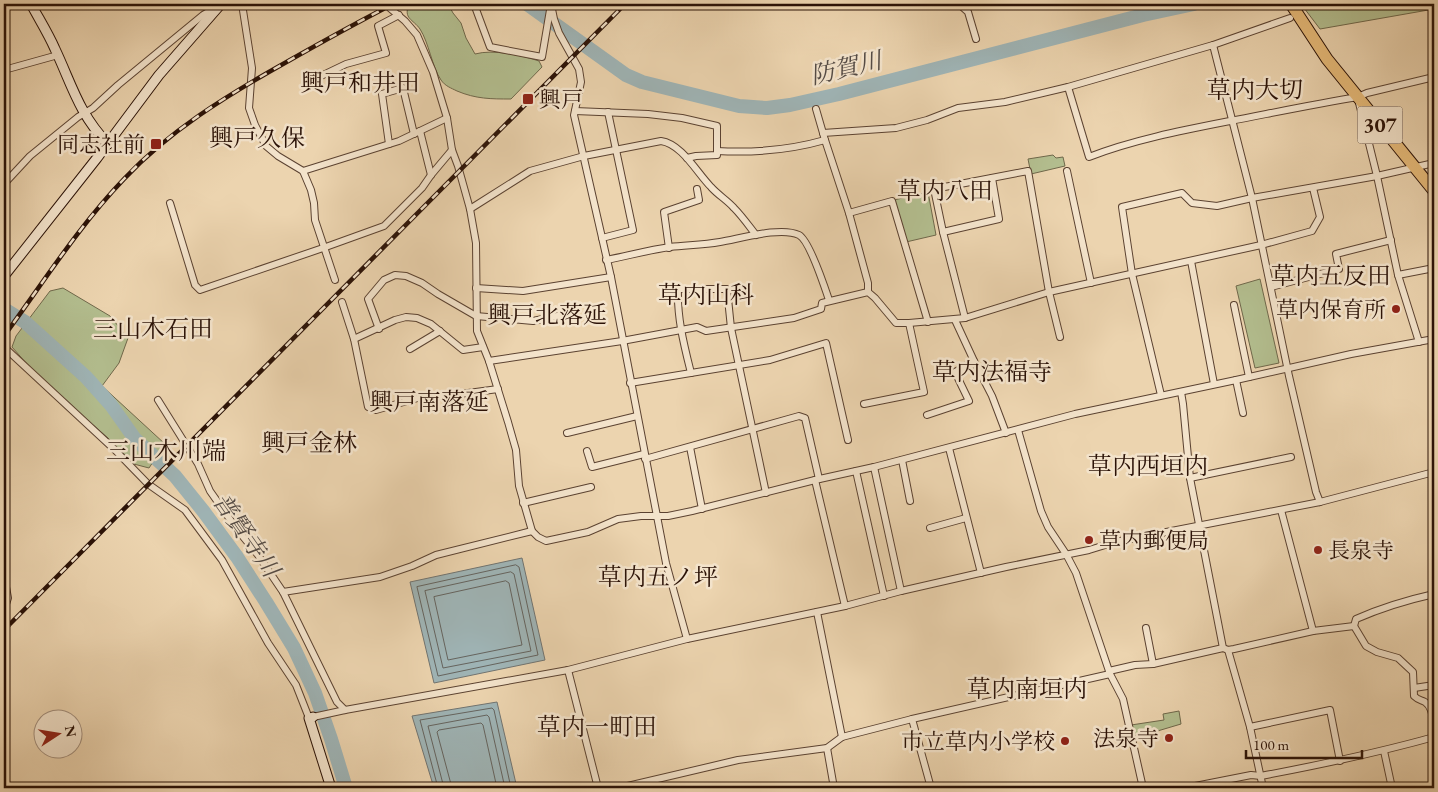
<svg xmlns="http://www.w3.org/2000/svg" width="1438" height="792" viewBox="0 0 1438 792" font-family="'EB Garamond','Noto Serif JP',serif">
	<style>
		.green { fill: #b3be8f; stroke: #6f684b }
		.water { fill: #9fb5b7; stroke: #717471 }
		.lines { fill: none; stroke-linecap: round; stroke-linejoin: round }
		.shore { stroke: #65645f; stroke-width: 1 }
		.river { stroke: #9fb5b7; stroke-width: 14 }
		.street-casing { stroke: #5b4231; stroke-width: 8 }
		.secondary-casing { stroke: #2b1207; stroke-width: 11 }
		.highway-casing { stroke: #2b1207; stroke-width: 13 }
		.street { stroke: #f3e3cb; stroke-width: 6 }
		.secondary { stroke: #f3e3cb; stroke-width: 9 }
		.highway { stroke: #e6ba78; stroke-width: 11 }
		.rail-casing { stroke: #2b1207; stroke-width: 4.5 }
		.rail { stroke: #f3e3cb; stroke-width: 2.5; stroke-dasharray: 8; stroke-linecap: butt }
		.poi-dot { fill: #8f2418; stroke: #f3e3cb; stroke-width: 2 }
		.labels { text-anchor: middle; stroke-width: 5; stroke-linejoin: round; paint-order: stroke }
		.shield { fill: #f3e3cb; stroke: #675142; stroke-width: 1 }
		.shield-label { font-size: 21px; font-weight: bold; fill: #2b1207 }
		.poi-label { font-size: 22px; fill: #2b1207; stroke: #f3e3cb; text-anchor: end }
		.water-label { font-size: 24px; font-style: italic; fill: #544b45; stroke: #f3e3cb }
		.neighbourhood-label { font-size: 24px; fill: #2b1207; stroke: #f3e3cb }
	</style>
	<rect width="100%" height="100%" fill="#ecd4af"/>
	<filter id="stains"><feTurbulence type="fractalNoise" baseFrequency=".004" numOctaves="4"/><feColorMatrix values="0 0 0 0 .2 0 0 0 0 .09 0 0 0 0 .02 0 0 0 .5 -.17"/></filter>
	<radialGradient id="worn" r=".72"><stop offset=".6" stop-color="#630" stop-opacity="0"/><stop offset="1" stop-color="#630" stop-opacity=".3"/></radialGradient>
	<!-- green -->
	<g class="green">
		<path d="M409,4h39l5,9 8,10 5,15 9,16c18,-5 46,1 64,7l3,6 -31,32c-20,0 -35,0 -54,-8 -6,-3 -12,-5 -16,-11 -9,-13 -12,-37 -21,-51 -7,-10 -17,-10 -11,-25z"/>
		<polygon points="1301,4 1434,4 1434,9 1320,29"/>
		<polygon points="1053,155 1056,158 1063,157 1065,166 1031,174 1028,159"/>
		<polygon points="928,192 936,235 906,242 894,200"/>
		<polygon points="1260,279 1279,363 1255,368 1236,286"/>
		<polygon points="63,288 110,316 128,338 119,363 102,386 165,444 149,468 130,463 108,438 42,381 12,347 16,336 50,291"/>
		<polygon points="1179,711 1181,724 1134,738 1131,725 1164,720 1163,714"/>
	</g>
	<!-- water -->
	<g class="water">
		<polygon points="522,558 545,660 434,683 410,582"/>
		<polygon points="497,702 517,788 434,788 412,716"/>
	</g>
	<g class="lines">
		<!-- shore -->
		<g class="shore">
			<polygon points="516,565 519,567 538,655 438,676 417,587"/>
			<polygon points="511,572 514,574 531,651 443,668 425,591"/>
			<polygon points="506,581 509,583 522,645 448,660 434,597"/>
			<polyline points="438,788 420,720 492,708 494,710 511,788"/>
			<polyline points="444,788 428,726 487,715 489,717 505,788"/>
			<polyline points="452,788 437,732 439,730 481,723 483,725 497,788"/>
		</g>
		<!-- river -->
		<g class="river">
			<polyline points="527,4 626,75 642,82 739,106 767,108 790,105 839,94 1143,15 1194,4"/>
			<polyline points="4,309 25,322 86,377 111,405 135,439 175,476 204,512 237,557 266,602 294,648 315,693 331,739 346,788"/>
		</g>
		<defs>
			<g id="street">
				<polyline points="242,4 252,68 249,108 255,125 266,146 278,156 303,171 311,190 314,203 315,220 335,280"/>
				<polyline points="385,4 405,21 417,35 433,72 447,118 452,150 458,166 470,209 476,243 477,331 489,361 508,422 516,450 519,486 532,531 538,537 546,541 588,532 618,519 641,516 668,516 692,511 815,480 874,467 1075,414 1236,380 1351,354 1434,339"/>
				<polyline points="474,4 490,47 542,57 550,10"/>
				<polyline points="551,4 554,19 559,33 579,69 581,82 574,115 611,277 666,563 687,639"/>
				<polyline points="959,4 968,12 976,39"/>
				<polyline points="1213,45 1290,18"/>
				<polyline points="4,70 58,55"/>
				<polyline points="310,75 321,76 346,64 386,53 378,26 399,15"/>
				<path d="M1068,87l21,70c43,-17 95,-27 141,-36 42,-8 85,-17 128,-24l9,-4 67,-16"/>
				<polyline points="1359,103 1377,176 1398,275 1419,342"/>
				<polyline points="575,111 648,114 682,118 717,126 717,155 696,156 687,158"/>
				<polyline points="420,131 431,175"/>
				<polyline points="823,133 896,128 927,120 958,108 1005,102 1068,87 1213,45 1252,198 1289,376 1316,492 1320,502"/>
				<polyline points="825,140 849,213 868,283 868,292"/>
				<polyline points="389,144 382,94 403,88 414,134"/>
				<path d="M717,151c36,2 73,-1 108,-11l-9,-31"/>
				<polyline points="303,171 399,141 447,118"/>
				<polyline points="1067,171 1091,283"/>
				<polyline points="4,184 30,156 78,117 93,108 118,85 203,15 215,8"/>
				<polyline points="170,203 195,285 200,290 323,248 384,226 422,188 431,175 452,150"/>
				<path d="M470,209l60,-38 54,-15 77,-15c21,3 36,32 50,46 7,8 16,13 23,21 8,8 15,18 22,27"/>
				<polyline points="849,213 892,201 928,322"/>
				<polyline points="943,232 999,219 992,178"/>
				<polyline points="602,238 633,230 608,112"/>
				<polyline points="669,248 664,212 699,200 697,189"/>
				<path d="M606,260c21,-4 43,-10 64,-13 17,-2 33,-2 50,-5 19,-3 61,-16 79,-7 10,5 26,53 30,65"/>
				<polyline points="1191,261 1214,384"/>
				<polyline points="1398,275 1434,268"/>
				<polyline points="1271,287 1339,269 1336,254 1391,240"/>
				<polyline points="476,288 523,291 611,277"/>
				<polyline points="342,302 354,339 368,407 376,410 428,395 446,396 498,389"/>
				<polyline points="1234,305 1249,377"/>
				<polyline points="965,318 943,232 934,189 1028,171 1049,292 1060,337"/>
				<polyline points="955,320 974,361 992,396 1006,433"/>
				<polyline points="379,329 368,299 384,280 395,275 406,276 422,283 438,294 476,316 533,321 567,314"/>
				<polyline points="354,339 395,320 406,317 417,318 431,324 463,350 483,347"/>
				<polyline points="4,347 114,449 148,484 185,510 222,560 268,643 296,685 309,718"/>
				<polyline points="410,349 440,331"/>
				<polyline points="489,361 622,341 697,327 706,331 794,318 821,309 822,303 868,292 875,298 896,323 909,323 965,318 1049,292 1261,245 1312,231 1320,217 1313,188"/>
				<path d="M691,373c-7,-28 -14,-55 -13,-84h49l4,39 35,165"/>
				<polyline points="1236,380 1243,413"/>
				<polyline points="630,383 770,360 826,343 848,440"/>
				<polyline points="1181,392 1183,404 1190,478 1223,648"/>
				<polyline points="1161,395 1132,274 1122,207 1182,193 1192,203 1217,206 1252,198 1377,176 1434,163"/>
				<polyline points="158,400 198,464 210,491 236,528 258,555 283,592 337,702 345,710"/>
				<polyline points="864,404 924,392 909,323"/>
				<polyline points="927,415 969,401 955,372 974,361"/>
				<polyline points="1018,430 1041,511 1048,527 1066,554 1076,573 1110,674 1123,699 1143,788"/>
				<polyline points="567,433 637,416"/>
				<polyline points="690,447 702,509"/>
				<polyline points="949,448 981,573"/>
				<polyline points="587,451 592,467 644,454"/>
				<polyline points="645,459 799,416 805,418 819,479"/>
				<polyline points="902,460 910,501"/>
				<polyline points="874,467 901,591"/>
				<polyline points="856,471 884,596"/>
				<polyline points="1190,478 1291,457"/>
				<polyline points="815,480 845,606"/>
				<polyline points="523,503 591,487"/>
				<polyline points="1281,510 1313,631"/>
				<polyline points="930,528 966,518"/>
				<polyline points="4,576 8,598 4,610"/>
				<polyline points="283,592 380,577 412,566 436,555 532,531"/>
				<polyline points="817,612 842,737"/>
				<path d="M1354,626l12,20 11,6 21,6 15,14 1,24c4,4 7,4 11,6 6,4 8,14 9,20"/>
				<path d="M1354,626l2,-7c25,-11 51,-19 78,-25"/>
				<polyline points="1146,628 1153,664"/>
				<polyline points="1228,650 1250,727 1263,788"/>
				<polyline points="568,670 598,788"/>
				<polyline points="1109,671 1135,665 1153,664 1223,648 1228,650 1234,649 1313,631 1354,626"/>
				<polyline points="1414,688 1434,685"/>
				<polyline points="313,717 345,710 568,670 687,639 845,606 901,591 1006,567 1089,550 1115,542 1320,502 1434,472"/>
				<polyline points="912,719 931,788"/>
				<polyline points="1250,727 1330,710 1340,761"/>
				<polyline points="827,748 834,788"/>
				<polyline points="1384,751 1392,788"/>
				<polyline points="619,788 738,760 827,748 842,737 912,719 1110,674"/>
				<path d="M1185,788l66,-13 10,1c58,-11 116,-23 173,-39"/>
			</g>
			<g id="secondary">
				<path d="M31,4c8,15 17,29 24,45 17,36 24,65 53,95"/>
				<polyline points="4,276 97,158 159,75 221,4"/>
				<polyline points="313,717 309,718 331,788"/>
			</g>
			<polyline id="highway" points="1291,4 1327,59 1434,191"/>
		</defs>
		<!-- street casing -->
		<use href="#street" class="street-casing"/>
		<!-- secondary casing -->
		<use href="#secondary" class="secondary-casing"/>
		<!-- highway casing -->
		<use href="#highway" class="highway-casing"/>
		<!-- street -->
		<use href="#street" class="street"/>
		<!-- secondary -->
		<use href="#secondary" class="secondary"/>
		<!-- highway -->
		<use href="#highway" class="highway"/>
		<defs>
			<g id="rail">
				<path d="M4,336c39,-53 74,-109 120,-157 45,-48 102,-83 159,-115 37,-21 73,-41 110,-60"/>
				<polyline points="4,630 625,4"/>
			</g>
		</defs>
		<!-- rail casing -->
		<use href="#rail" class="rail-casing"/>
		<!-- rail -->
		<use href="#rail" class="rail"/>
	</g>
	<!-- markers -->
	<g class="poi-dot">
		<rect x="522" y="93" width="12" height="12" rx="2.5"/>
		<rect x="150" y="138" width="12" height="12" rx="2.5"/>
		<circle cx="1396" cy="309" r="5"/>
		<circle cx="1089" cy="540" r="5"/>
		<circle cx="1318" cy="550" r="5"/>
		<circle cx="1169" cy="738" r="5"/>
		<circle cx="1065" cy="741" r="5"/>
	</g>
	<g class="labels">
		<!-- shield labels -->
		<rect class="shield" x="1357.5" y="106.5" width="45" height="37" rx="4"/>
		<g class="shield-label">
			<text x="1380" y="132">307</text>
		</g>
		<!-- poi labels -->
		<g class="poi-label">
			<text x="539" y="107" text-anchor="start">興戸</text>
			<text x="145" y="152">同志社前</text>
			<text x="1386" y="317">草内保育所</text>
			<text x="1099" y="548" text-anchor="start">草内郵便局</text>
			<text x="1328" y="558" text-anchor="start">長泉寺</text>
			<text x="1159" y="746">法泉寺</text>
			<text x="1055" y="749">市立草内小学校</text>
		</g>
		<!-- water labels -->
		<g class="water-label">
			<text transform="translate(846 68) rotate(-13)" y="8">防賀川</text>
			<text transform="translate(246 535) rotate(55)" y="8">普賢寺川</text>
		</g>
		<!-- neighbourhood labels -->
		<g class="neighbourhood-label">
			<text x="360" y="91">興戸和井田</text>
			<text x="1255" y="98">草内大切</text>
			<text x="257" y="146">興戸久保</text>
			<text x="945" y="199">草内八田</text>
			<text x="1331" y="284">草内五反田</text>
			<text x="706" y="303">草内山科</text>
			<text x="547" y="323">興戸北落延</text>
			<text x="153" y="337">三山木石田</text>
			<text x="992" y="380">草内法福寺</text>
			<text x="429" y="410">興戸南落延</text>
			<text x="309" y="451">興戸金林</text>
			<text x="166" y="459">三山木川端</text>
			<text x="1148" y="474">草内西垣内</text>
			<text x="658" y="585">草内五ノ坪</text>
			<text x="1027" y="697">草内南垣内</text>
			<text x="597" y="735">草内一町田</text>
		</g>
	</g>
	<!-- margin -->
	<rect width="1438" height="792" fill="none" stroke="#ecd4af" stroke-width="20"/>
	<rect x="5" y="5" width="1428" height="782" fill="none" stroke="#2b1207" stroke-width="2.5"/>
	<rect x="10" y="10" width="1418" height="772" fill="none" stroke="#2b1207"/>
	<!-- north arrow -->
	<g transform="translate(58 734) rotate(78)"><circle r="24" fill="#f3e3cb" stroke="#a38f7d"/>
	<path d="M0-4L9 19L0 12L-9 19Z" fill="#8f2418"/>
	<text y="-8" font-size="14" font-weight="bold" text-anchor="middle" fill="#2b1207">N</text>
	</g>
	<!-- scale -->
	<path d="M1246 750v8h116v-8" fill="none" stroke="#2b1207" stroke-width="2.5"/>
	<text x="1253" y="750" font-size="15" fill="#2b1207" stroke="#f3e3cb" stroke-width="4" paint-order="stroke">100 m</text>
	<rect width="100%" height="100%" filter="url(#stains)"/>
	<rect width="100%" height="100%" fill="url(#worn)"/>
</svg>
